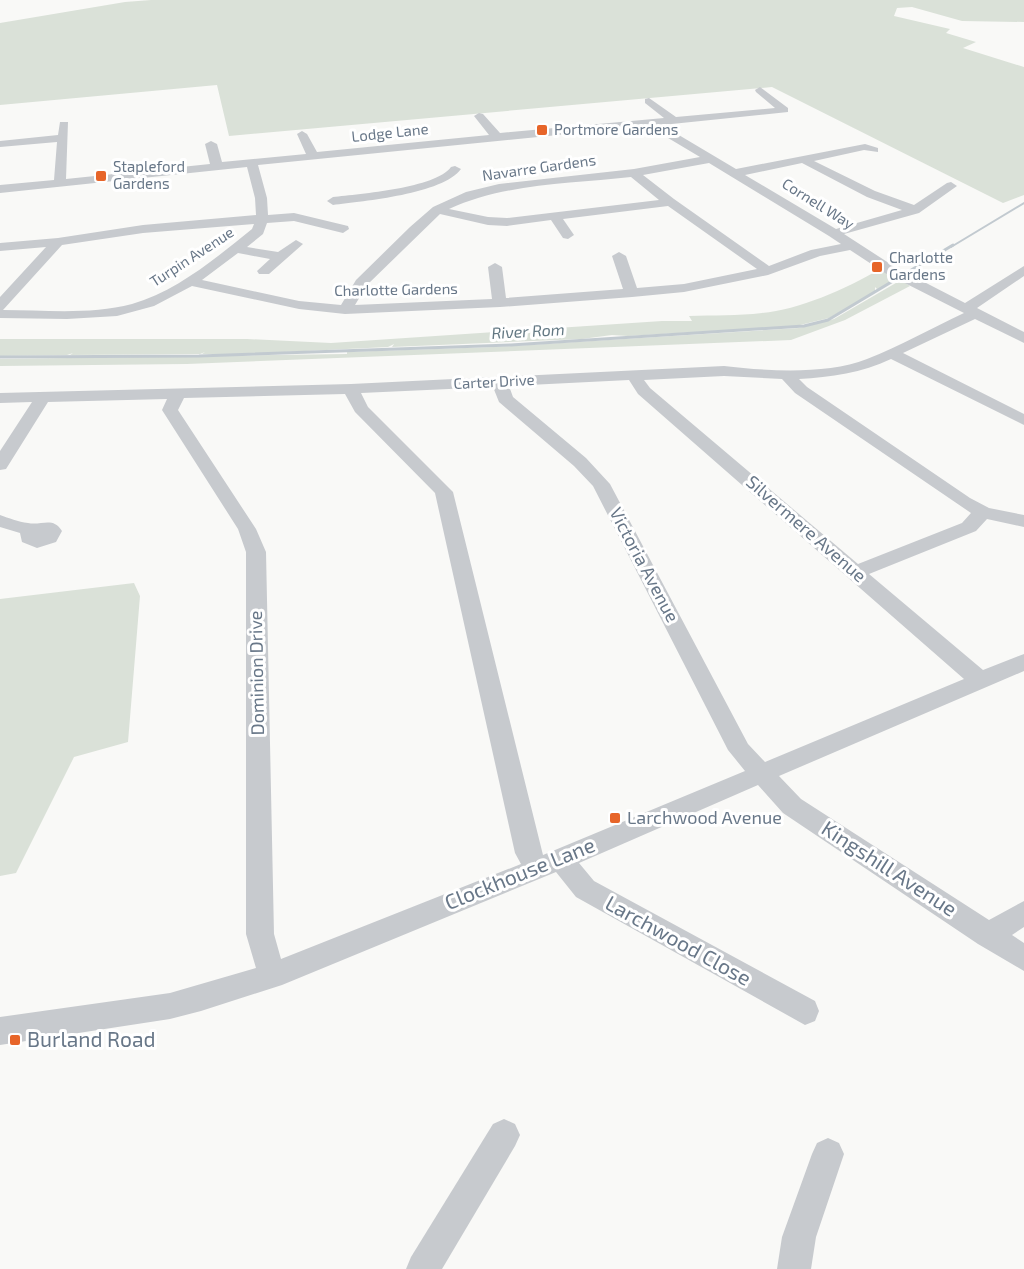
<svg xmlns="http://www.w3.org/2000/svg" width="1024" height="1269" viewBox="0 0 1024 1269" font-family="'Exo 2',sans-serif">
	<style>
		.green { fill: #dae1d8 }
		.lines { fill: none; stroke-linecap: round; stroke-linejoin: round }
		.stream-far1 { stroke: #c2cad0; stroke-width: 2 }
		.stream { stroke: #c2cad0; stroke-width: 3 }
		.minor { fill: #c7cace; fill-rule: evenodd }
		.poi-dot { fill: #e76529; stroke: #fff; stroke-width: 2 }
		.labels { text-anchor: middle; stroke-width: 6; stroke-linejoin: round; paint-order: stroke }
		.far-poi-label { font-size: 15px; fill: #687788; stroke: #fff; text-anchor: start }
		.far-street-label { font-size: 15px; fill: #687788; stroke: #fff }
		.far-water-label { font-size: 16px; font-style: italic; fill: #637883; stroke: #fff }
		.street-label { font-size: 18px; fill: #687788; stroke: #fff }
		.poi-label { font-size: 18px; fill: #687788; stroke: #fff; text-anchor: start }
		.near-street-label { font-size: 21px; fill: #687788; stroke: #fff }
		.near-poi-label { font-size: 21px; fill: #687788; stroke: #fff; text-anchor: start }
	</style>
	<rect width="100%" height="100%" fill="#f9f9f7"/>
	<!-- green -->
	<g class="green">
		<polygon points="151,0 1024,0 1024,22 962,21 912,7 897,8 894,16 950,29 946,33 976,42 963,48 1024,67 1024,195 1003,203 772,87 229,136 217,85 0,105 0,23 125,2"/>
		<path d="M880,269l17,9 -19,12 -3,-3v5l-46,26 -33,8 -168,10 -16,-1 -30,4 -190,8 2,-3 -6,3 -143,7h-43l3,-2 -5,2 -130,1 3,-2 -6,2 -67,1v-17h247l84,4 331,-22h30l-3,-5c24,-1 49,0 73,-3 36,-3 84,-24 118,-44z"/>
		<polygon points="901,280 910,286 845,320 791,340 187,364 0,366 0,359 347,354 347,352 494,347 799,328 834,319"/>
		<polygon points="134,583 140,596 128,742 74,757 16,873 0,876 0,599"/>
	</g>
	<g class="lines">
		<!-- stream-far1 -->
		<polyline class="stream-far1" points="951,247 1024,203"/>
		<!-- stream -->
		<polyline class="stream" points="0,357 199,356 511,345 804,326 828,320 953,245"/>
		<!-- minor -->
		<g class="minor">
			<path d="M760,87l28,21v4l-126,13 74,44 129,-25 13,4v4l-14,-2 -50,11 61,30 39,14 33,-22 4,-1 6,4 -38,27 -75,21 51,33 70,36 59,-37v10l-47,32 47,24v11l-49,-24 -72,34 121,61v11l-133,-66c-29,14 -60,18 -92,20l8,8 163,111 19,10 35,7v12l-37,-8 -11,12 -107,43 114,96 41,-16v17l-245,105 22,23 188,121 35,-19v26l-12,8 12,8v28l-46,-27 -195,-131 -25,-28 -179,78 15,18 221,120 4,10 -4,10 -10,4 -229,-128 -20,-25 -274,113 -81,26 -31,8 -170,26v-28l170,-24 86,-25 -10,-34v-382l-8,-23 -76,-119 5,-11 -119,3 -42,67 -6,1v-19l32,-49 -32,1v-10l351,-9 373,-18c43,5 102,9 143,-7 33,-13 65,-31 97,-46l-79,-40 -35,-23 -30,6 -52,19 -84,17 -52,5 -132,10 -155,7 -46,-5 -107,-23 -38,20 -37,10 -50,3 -67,-1v-21l46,-50 -46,4v-8l58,-5 85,-13 113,-10 -1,-17 -8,-31 -247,26v-8l54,-5 3,-38 -57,5v-6l58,-6 2,-13h8l-2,57 144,-15 -5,-20 6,-3 6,3 5,18 84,-8 -9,-20 5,-3 5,3 10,18 172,-17 -15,-19 5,-3 4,1 17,19 164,-15 -19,-15v-4l4,-1 27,19 99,-9 -19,-16 -1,-2zM648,126l52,31 -66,12 -135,15 -33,8 -33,15 -23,20 -54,53 -15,25 -42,-4 -97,-21 36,-27 32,6 -13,12 2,3h10l34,-30 -7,-4 -18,12 -31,-5 16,-13 4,-11 27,-2 49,12 6,-4 -1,-3 -54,-13 -26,2 -1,-17 -9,-33zM709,163l120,73 12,8 -30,6 -42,16 -95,-67 -31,-24zM802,163l65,34 35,13 -66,19 -91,-54zM631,177l28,23 -152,18 -19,-1 -39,-8c56,-26 122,-25 182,-32zM668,206l89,63 -73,15 -47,4 -11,-32 -7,-4 -7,4 11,33 -117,9 -4,-31 -7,-4 -7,4 4,32 -137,6 12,-20 73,-71 48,11 19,1 44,-6 12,18 5,1 6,-4 -11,-16zM254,224l-2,5c-36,29 -75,62 -120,75 -42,11 -87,6 -129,6l59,-65 81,-12zM724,376l58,3 13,14 176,120 -9,10 -104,41 -208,-176 -6,-8zM629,380l9,14 326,285 -199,83 -17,-18 -138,-260 -24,-26 -73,-61 -4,-11zM493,387l6,15 75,64 19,20 135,264 17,21 -202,84 -90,-363 -85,-85 -7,-14zM345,394l10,18 80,81 80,360 6,11 -240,95 -7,-25 -8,-382 -10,-23 -78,-119 6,-12z"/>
			<path d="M455,166l6,3c-18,25 -97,32 -128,36l-6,-4 6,-4c27,-3 103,-9 118,-30z"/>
			<path d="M0,515c9,3 18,7 28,8 13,3 25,-7 34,8l-6,11 -19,6 -15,-6 -2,-9 -20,-6z"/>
			<polygon points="504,1119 515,1124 520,1135 515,1146 442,1269 406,1269 411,1257 493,1124"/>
			<polygon points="828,1138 839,1143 844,1154 816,1237 811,1269 777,1269 782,1237 812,1154 817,1143"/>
		</g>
	</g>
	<!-- markers -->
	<g class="poi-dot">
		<rect x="536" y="124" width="12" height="12" rx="3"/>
		<rect x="95" y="170" width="12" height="12" rx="3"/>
		<rect x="871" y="261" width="12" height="12" rx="3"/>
		<rect x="609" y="812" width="12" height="12" rx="3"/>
		<rect x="9" y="1034" width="12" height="12" rx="3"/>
	</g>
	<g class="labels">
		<!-- far-poi labels -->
		<g class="far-poi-label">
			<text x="554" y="135">Portmore Gardens</text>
			<text x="113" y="172">Stapleford<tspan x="113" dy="17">Gardens</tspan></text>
			<text x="889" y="263">Charlotte<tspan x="889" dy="17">Gardens</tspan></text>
		</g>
		<!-- far-street labels -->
		<g class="far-street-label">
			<text transform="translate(390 133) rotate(-6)" y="5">Lodge Lane</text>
			<text transform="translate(539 168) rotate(-8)" y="5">Navarre Gardens</text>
			<text transform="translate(818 204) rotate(32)" y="5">Cornell Way</text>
			<text transform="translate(192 257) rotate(-33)" y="5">Turpin Avenue</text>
			<text transform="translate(396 290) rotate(-1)" y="5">Charlotte Gardens</text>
			<text transform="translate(494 382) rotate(-3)" y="5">Carter Drive</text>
		</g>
		<!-- far-water labels -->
		<g class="far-water-label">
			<text transform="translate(528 331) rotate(-3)" y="6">River Rom</text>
		</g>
		<!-- street labels -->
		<g class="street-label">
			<text transform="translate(806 529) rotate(41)" y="6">Silvermere Avenue</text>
			<text transform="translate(644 565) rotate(62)" y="6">Victoria Avenue</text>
			<text transform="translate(257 673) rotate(-91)" y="6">Dominion Drive</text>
		</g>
		<!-- poi labels -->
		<g class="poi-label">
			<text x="627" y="824">Larchwood Avenue</text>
		</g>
		<!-- near-street labels -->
		<g class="near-street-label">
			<text transform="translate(889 869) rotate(33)" y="7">Kingshill Avenue</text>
			<text transform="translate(520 874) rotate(-22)" y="7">Clockhouse Lane</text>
			<text transform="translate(678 941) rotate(29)" y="7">Larchwood Close</text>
		</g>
		<!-- near-poi labels -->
		<g class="near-poi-label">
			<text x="27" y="1047">Burland Road</text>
		</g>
	</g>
</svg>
